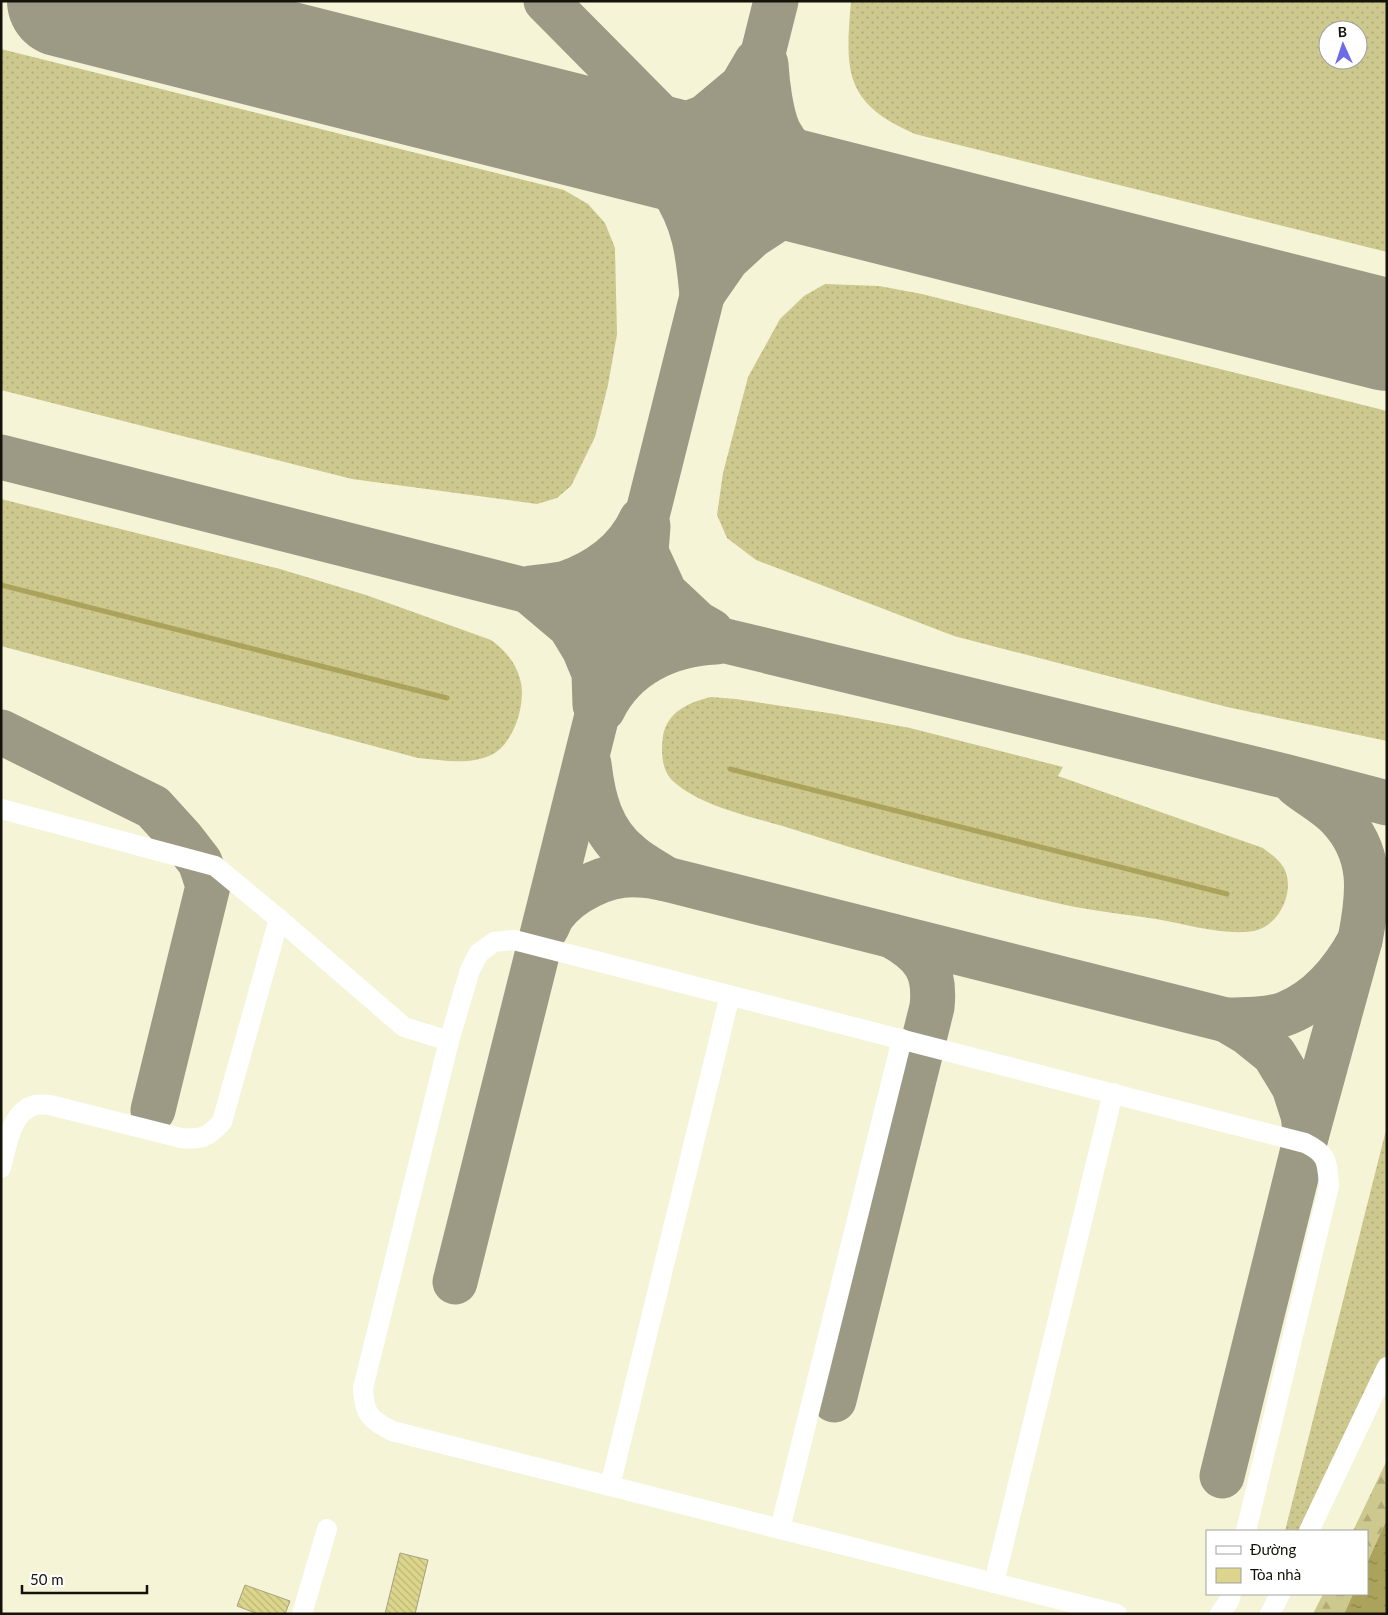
<svg xmlns="http://www.w3.org/2000/svg" width="1388" height="1615" viewBox="0 0 1388 1615" font-family="Lato,sans-serif">
	<style>
		.grass { fill: url(#grass-dots); fill-rule: evenodd }
		.forest { fill: url(#forest-firs) }
		.water { fill: url(#water-ripples) }
		.lines { fill: none; stroke-linecap: round; stroke-linejoin: round }
		.stream { stroke: #aba35b; stroke-width: 5 }
		.taxiway { stroke: #9c9a85; stroke-width: 45 }
		.runway { stroke: #9c9a85; stroke-width: 112 }
		.building { fill: url(#building-back-hatch); stroke: #a3a186 }
		.minor { stroke: #fff; stroke-width: 20 }
	</style>
	<defs>
		<pattern id="grass-dots" width="8" height="8" patternUnits="userSpaceOnUse" patternTransform="scale(1.25)"><rect width="8" height="8" fill="#cdc88e"/><path d="M2 2h.1M6 6h.1" fill="none" stroke="#afab79" stroke-width="1.8" stroke-linecap="round"/></pattern>
		<pattern id="forest-firs" width="22" height="20" patternUnits="userSpaceOnUse" patternTransform="scale(1.25)"><rect width="22" height="20" fill="#cdc88e"/><path d="M5 1l3.5 6h-7zM16 11l3.5 6h-7z" fill="#afab79"/></pattern>
		<pattern id="water-ripples" width="26" height="14" patternUnits="userSpaceOnUse" patternTransform="scale(1.25)"><rect width="26" height="14" fill="#aba35b"/><path d="M2 4q2-2 4 0t4 0M15 11q2-2 4 0t4 0" fill="none" stroke="#8a8449"/></pattern>
		<pattern id="building-back-hatch" width="6" height="6" patternUnits="userSpaceOnUse" patternTransform="scale(1.25)"><rect width="6" height="6" fill="#dcd58b"/><path d="M-1 5l2 2M0 0l6 6M5-1l2 2" fill="none" stroke="#bcb677"/></pattern>
	</defs>
	<rect width="100%" height="100%" fill="#f6f4d7"/>
	<!-- grass -->
	<g class="grass">
		<path d="M851,1h536v251l-472,-118c-71,-31 -70,-62 -64,-133zM1328,30h30v30h-30z"/>
		<polygon points="1,49 564,190 588,204 605,223 615,248 617,334 608,385 595,437 571,486 557,498 537,504 352,479 1,390"/>
		<polygon points="825,284 879,286 922,294 1387,411 1387,741 1227,707 954,636 756,560 727,538 717,515 723,473 748,377 780,319 804,296"/>
		<path d="M1,499l279,70 86,26 125,45c14,10 25,23 29,39 7,23 -6,64 -27,75 -23,12 -50,6 -75,4l-417,-112z"/>
		<path d="M711,697l25,2 99,15 75,14 153,39 -5,9 205,72c8,6 16,12 21,20 12,23 -5,58 -30,63 -29,5 -69,-7 -98,-12 -32,-5 -64,-8 -95,-15 -92,-21 -182,-47 -272,-76 -36,-11 -87,-21 -115,-46 -13,-11 -13,-31 -11,-46 4,-24 26,-34 48,-39z"/>
		<polygon points="1387,1126 1387,1359 1305,1531 1285,1531"/>
	</g>
	<!-- forest -->
	<g class="forest">
		<polygon points="1387,1460 1387,1519 1367,1563 1367,1531 1353,1531"/>
		<polygon points="1323,1594 1353,1594 1344,1614 1313,1614"/>
	</g>
	<!-- water -->
	<polygon class="water" points="1387,1519 1387,1614 1344,1614 1353,1594 1367,1594 1367,1563"/>
	<g class="lines">
		<!-- stream -->
		<g class="stream">
			<polyline points="1,585 447,698"/>
			<polyline points="730,769 1227,894"/>
		</g>
		<!-- taxiway -->
		<g class="taxiway">
			<polyline points="546,1 655,111 672,130 683,155"/>
			<path d="M756,62l-14,24 -37,31 -44,17 -32,10c12,12 31,27 41,41 25,37 28,67 32,110l25,-36 25,-23 29,-19 36,-13 42,-2"/>
			<path d="M766,64c1,19 5,51 13,68 18,33 50,51 80,70"/>
			<polyline points="1,457 730,642 1284,776 1387,803"/>
			<polyline points="648,526 646,552 665,593 697,623 711,631"/>
			<path d="M531,588c12,-2 24,-2 35,-5 32,-11 61,-32 75,-63"/>
			<polyline points="531,593 570,626 584,649 594,673 595,705"/>
			<path d="M603,709c21,-44 66,-65 113,-67"/>
			<polyline points="1,732 153,807 183,840 200,862 208,886 153,1110"/>
			<path d="M589,764c4,35 12,68 41,91 10,9 24,16 36,24"/>
			<path d="M545,930c3,-4 5,-10 7,-14 18,-25 55,-43 86,-41 9,0 19,2 28,4l560,141c17,0 45,0 61,-7 34,-14 56,-42 73,-73"/>
			<polyline points="1226,1020 1248,1033 1274,1054 1294,1087 1303,1115 1306,1137"/>
			<polyline points="455,1282 776,1"/>
			<path d="M834,1400l98,-393c4,-37 -8,-53 -40,-71"/>
			<path d="M1222,1476l84,-339 54,-197c9,-46 14,-86 -21,-123 -12,-13 -30,-22 -43,-33"/>
		</g>
		<!-- runway -->
		<polyline class="runway" points="63,1 1387,335"/>
	</g>
	<!-- building -->
	<g class="building">
		<polygon points="400,1553 428,1560 415,1614 385,1614"/>
		<polygon points="245,1585 290,1601 285,1614 258,1614 237,1606"/>
	</g>
	<g class="lines">
		<!-- minor -->
		<g class="minor">
			<polyline points="1,809 215,866 279,919 404,1027 449,1041"/>
			<path d="M1,1168c6,-21 9,-56 34,-63 4,-1 11,0 15,0l131,33c21,2 27,-1 41,-16l57,-203"/>
			<polyline points="610,1486 730,995"/>
			<polyline points="780,1529 902,1039"/>
			<polyline points="1309,1531 1387,1367"/>
			<polyline points="994,1583 1113,1093"/>
			<polyline points="302,1614 327,1529"/>
			<path d="M1117,1614l-725,-183c-22,-12 -28,-16 -29,-43l86,-347 21,-71 9,-17 15,-11 20,-2 791,203c23,11 22,19 24,43l-83,345"/>
			<polyline points="1220,1614 1229,1601 1231,1594"/>
			<polyline points="1270,1614 1280,1594"/>
		</g>
	</g>
	<!-- border -->
	<rect width="1388" height="1615" fill="none" stroke="#141309" stroke-width="5"/>
	<!-- legend -->
	<rect x="1206" y="1530" width="162" height="65" fill="#ffffff" stroke="#a1a19d"/>
	<rect x="1216" y="1546" width="25" height="8" fill="#ffffff" stroke="#a1a19d"/>
	<text x="1250" y="1555" font-size="15" fill="#141309">Đường</text>
	<rect x="1216" y="1568" width="25" height="15" fill="#dcd58b" stroke="#a1a19d"/>
	<text x="1250" y="1580" font-size="15" fill="#141309">Tòa nhà</text>
	<!-- north arrow -->
	<g transform="translate(1343 45) rotate(357)"><circle r="24" fill="#ffffff" stroke="#a1a19d"/>
	<path d="M0-4L9 19L0 12L-9 19Z" fill="#6d6be5"/>
	<text y="-8" font-size="14" font-weight="bold" text-anchor="middle" fill="#141309">B</text>
	</g>
	<!-- scale -->
	<path d="M22 1585v8h125v-8" fill="none" stroke="#141309" stroke-width="2.5"/>
	<text x="30" y="1585" font-size="15" fill="#141309" stroke="#ffffff" stroke-width="4" paint-order="stroke">50 m</text>
</svg>
